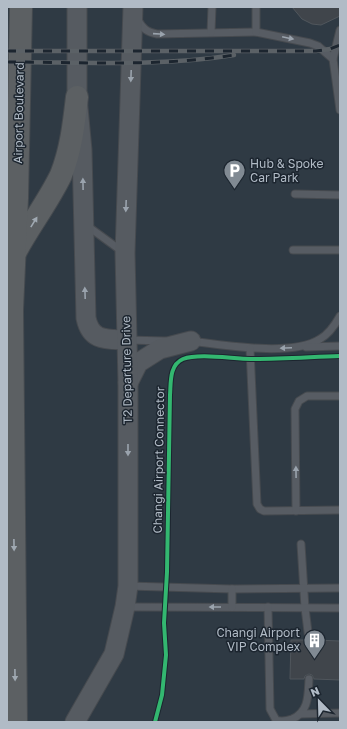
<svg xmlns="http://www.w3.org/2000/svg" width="347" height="729" viewBox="0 0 347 729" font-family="'Golos Text',sans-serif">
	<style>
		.airport { fill: #2f3a44 }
		.building { fill: #40454b; stroke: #50565c }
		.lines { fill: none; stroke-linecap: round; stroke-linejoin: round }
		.lane-casing { stroke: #464a4f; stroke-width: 9 }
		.secondary-casing { stroke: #464a4f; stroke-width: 21 }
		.highway-casing { stroke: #454a4f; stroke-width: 24 }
		.lane { stroke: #575c63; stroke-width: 7 }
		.secondary { stroke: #565b61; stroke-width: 19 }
		.highway { stroke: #5c6063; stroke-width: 22 }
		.rail-casing { stroke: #5b6166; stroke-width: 4.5 }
		.rail { stroke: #1c252f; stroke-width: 3; stroke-dasharray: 9; stroke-linecap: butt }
		.cycleway-casing { stroke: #1c252f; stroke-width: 6 }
		.cycleway { stroke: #33b770; stroke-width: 4 }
		.oneway { fill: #9aa3ad }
		.oneway2 { fill: #a0a9b2 }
		.labels { text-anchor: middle; stroke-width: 3; stroke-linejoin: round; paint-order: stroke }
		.street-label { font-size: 12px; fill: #b1bbc6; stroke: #1c252f }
		.poi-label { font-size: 12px; fill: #b1bbc6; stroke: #1c252f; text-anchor: start }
	</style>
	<rect width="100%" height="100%" fill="#282e34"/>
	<!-- airport -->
	<rect class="airport" x="7" y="7" width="333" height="715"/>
	<!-- building -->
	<g class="building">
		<polygon points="292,7 340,7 340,16 321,25 312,24 302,19"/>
		<polygon points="291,640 304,640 305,643 309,645 312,644 314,640 340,641 340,680 314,679 312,675 309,674 305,676 304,679 290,679"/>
	</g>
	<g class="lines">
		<defs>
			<g id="lane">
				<path d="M138,20c5,9 9,12 19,14l99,-2 54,11 8,3 15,13 7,51"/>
				<polyline points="211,32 212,7"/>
				<polyline points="256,32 256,7"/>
				<polyline points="333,59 340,30"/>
				<polyline points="295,194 340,195"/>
				<polyline points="86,225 123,252"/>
				<polyline points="293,250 340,250"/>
				<polyline points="128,340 165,341"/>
				<path d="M191,341c33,4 101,16 129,-2 9,-5 15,-14 20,-23"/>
				<polyline points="306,347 340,346"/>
				<polyline points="250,349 257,504 260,509 264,511 340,510"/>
				<polyline points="296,511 295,409 299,401 307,396 340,396"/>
				<polyline points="301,544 305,608 309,640"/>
				<polyline points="128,586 232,589 340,588"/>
				<polyline points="126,607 340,608"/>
				<polyline points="232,607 232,589"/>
				<path d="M268,607l2,102 6,11c6,2 10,1 16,-1 17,-7 16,-24 17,-40"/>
				<polyline points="300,714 340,713"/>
			</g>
			<g id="secondary">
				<path d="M77,7v90l5,53 4,168c5,24 21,21 41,22"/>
				<polyline points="128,383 138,363 160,349 191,341"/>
				<polyline points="75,722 114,654 125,607 128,586 128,383 125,253 133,7"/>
			</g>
			<g id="highway">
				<path d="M16,251c14,-26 32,-49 45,-76 10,-25 13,-52 16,-78"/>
				<polyline points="16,722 12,310 17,198 21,7"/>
			</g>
		</defs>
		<!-- lane casing -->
		<use href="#lane" class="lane-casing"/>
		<!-- secondary casing -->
		<use href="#secondary" class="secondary-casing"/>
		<!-- highway casing -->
		<use href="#highway" class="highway-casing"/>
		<!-- lane -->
		<use href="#lane" class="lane"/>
		<!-- secondary -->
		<use href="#secondary" class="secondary"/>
		<!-- highway -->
		<use href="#highway" class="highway"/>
		<defs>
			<g id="rail">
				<polyline points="7,51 316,51 330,49 340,45"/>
				<path d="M7,62c75,0 152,5 227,-7"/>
			</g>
		</defs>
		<!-- rail casing -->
		<use href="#rail" class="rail-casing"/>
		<!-- rail -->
		<use href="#rail" class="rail"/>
		<defs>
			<path id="cycleway" d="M155,722l7,-27 4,-40 -2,-32 3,-51 3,-177c1,-12 -1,-30 13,-36 16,-6 50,0 68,0 29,0 59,-2 89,-3"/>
		</defs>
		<!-- cycleway casing -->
		<use href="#cycleway" class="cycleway-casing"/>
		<!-- cycleway -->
		<use href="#cycleway" class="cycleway"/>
	</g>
	<!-- one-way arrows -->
	<defs><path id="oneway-solid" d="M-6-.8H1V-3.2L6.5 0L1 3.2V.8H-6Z"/></defs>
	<g class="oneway">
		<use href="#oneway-solid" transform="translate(159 34) rotate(4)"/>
		<use href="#oneway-solid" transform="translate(288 38) rotate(12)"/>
		<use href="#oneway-solid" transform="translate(131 76) rotate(92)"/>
		<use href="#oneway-solid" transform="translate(83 184) rotate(-91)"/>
		<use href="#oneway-solid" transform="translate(126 206) rotate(92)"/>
		<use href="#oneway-solid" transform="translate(85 293) rotate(-92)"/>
		<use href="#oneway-solid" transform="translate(286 348) rotate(178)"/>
		<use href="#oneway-solid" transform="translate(128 450) rotate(90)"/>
		<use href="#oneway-solid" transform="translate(296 472) rotate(-91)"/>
		<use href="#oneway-solid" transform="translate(215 607) rotate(180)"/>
	</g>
	<g class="oneway2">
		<use href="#oneway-solid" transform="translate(34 222) rotate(-58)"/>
		<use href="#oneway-solid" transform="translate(14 545) rotate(89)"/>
		<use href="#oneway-solid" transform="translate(15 675) rotate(89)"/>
	</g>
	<!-- icons -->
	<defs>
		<symbol id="parking-pin" viewBox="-11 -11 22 30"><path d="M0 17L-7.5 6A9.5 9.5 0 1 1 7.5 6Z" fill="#818a93" stroke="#1c252f"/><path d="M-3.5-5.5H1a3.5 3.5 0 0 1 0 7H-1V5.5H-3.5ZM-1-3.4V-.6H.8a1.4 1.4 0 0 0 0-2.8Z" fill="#fff"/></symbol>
		<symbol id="building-pin" viewBox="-11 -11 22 30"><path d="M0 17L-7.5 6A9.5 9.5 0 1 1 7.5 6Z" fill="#818a93" stroke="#1c252f"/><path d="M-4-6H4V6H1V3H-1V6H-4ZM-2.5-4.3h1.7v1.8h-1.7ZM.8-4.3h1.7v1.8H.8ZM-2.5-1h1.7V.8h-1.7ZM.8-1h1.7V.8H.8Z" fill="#fff"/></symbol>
	</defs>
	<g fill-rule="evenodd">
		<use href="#parking-pin" x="222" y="158" width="25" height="34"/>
		<use href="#building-pin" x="302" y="628" width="25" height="34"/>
	</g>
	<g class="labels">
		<!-- street labels -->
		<g class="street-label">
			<text transform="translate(19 113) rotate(-89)" y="4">Airport Boulevard</text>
			<text transform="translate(127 370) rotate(-91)" y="4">T2 Departure Drive</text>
			<text transform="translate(159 460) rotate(-89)" y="4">Changi Airport Connector</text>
		</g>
		<!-- poi labels -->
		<g class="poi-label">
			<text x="250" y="168">Hub &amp; Spoke<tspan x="250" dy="14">Car Park</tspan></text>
			<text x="300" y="637" text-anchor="end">Changi Airport<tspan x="300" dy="14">VIP Complex</tspan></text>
		</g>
	</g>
	<!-- border -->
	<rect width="347" height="729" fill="none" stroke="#b1bbc6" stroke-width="16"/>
	<!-- north arrow -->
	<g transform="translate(319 701) rotate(337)" stroke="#1c252f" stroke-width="3" paint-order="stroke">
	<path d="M0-3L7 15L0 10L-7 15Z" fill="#b1bbc6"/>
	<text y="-6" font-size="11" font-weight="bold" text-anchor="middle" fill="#b1bbc6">N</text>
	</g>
</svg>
